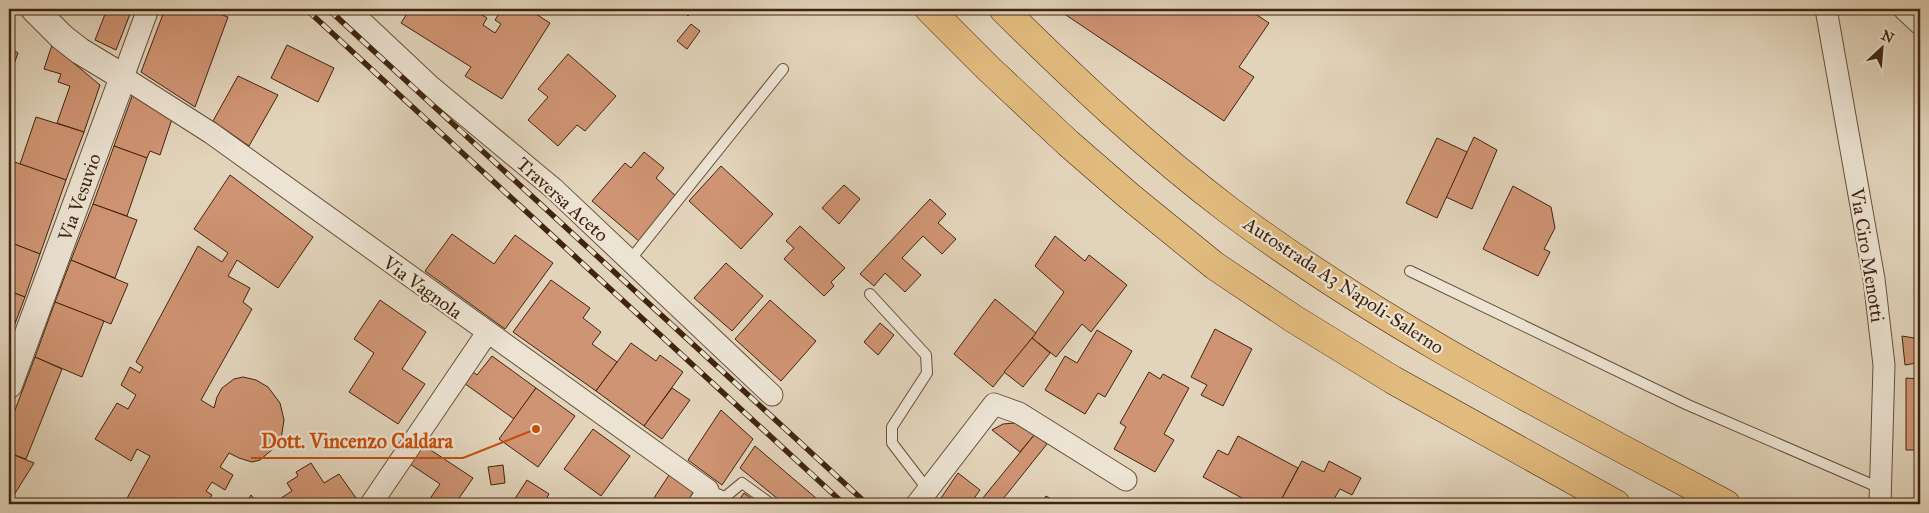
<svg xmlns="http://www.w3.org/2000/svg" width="1929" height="513" viewBox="0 0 1929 513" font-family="'IM FELL Great Primer',serif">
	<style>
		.building { fill: #cf9473; stroke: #40240e }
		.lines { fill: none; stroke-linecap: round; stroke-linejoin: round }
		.service-casing { stroke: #685039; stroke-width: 12 }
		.minor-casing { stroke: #685039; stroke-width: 23 }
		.tertiary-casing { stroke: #685039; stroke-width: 28 }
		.motorway-casing { stroke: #40240e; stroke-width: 29 }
		.service { stroke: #ece3d3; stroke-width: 10 }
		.minor { stroke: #ece3d3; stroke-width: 21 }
		.tertiary { stroke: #ece3d3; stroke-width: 26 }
		.motorway { stroke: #e1ba7e; stroke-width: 28 }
		.rail-casing { stroke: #40240e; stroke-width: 5.5 }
		.rail { stroke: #ece3d3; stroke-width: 4; stroke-dasharray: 11; stroke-linecap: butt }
		.labels { text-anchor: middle; stroke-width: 4.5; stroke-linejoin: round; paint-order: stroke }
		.street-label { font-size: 19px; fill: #40240e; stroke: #ece3d3 }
		.leader { fill: none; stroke: #c64e0c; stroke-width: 2 }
		.callout-dot { fill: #c64e0c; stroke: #ece3d3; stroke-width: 2 }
		.callout-label { font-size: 20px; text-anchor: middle; font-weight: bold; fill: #c64e0c; stroke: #ece3d3; stroke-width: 4.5; stroke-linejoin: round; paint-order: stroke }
	</style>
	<rect width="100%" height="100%" fill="#e2d4bb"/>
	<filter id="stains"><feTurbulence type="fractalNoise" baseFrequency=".004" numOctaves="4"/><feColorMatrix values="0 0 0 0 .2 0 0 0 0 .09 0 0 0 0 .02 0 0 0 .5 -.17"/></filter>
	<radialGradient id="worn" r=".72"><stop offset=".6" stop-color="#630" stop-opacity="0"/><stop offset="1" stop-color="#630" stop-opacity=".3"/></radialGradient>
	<!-- building -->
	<g class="building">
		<polygon points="107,9 132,9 116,50 95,40"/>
		<polygon points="165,9 206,9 228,17 195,107 141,72"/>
		<polygon points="410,9 472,9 487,18 483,25 495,33 501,24 495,20 502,9 528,9 550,23 502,99 465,76 471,67 401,23"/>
		<polygon points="681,9 694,9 688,16"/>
		<polygon points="1057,9 1257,9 1254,13 1269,23 1239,67 1254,77 1224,121"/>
		<polygon points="691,24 700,31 687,49 677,41"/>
		<polygon points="52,45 100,85 84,132 57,123 70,86 58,82 61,74 44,69"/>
		<polygon points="287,45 334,68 318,102 271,78"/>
		<polygon points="9,47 18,53 9,78"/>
		<polygon points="568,54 616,96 585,131 577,125 558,146 528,120 548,97 538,89"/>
		<polygon points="238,76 278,95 249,146 213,121"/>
		<polygon points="134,91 172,119 160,155 150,151 147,158 114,146"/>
		<polygon points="36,117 84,132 66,180 20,164"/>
		<polygon points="1474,137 1497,150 1472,209 1446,197"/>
		<polygon points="1437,138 1467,152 1437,218 1406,203"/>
		<polygon points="114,146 147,158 127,216 93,204"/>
		<polygon points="644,152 664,168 656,178 678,198 640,242 592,201 625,163 631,168"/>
		<polygon points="9,160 66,180 40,254 9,242"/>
		<polygon points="721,166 773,214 741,249 689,201"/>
		<polygon points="230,175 313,237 278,288 237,260 228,276 250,288 243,302 252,309 201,400 214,408 217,397 222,388 234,379 243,377 256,380 268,387 280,403 284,420 281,439 274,448 260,460 252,462 239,458 229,453 220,467 233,475 225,490 212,482 206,491 212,495 207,504 124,504 150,456 137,449 131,461 95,439 117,403 128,409 136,395 121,385 130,367 140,373 143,367 136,362 198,246 222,262 228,253 194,229"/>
		<polygon points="844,185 860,199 839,224 822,208"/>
		<polygon points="1513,186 1551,207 1555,228 1544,249 1550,252 1538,276 1483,249"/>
		<polygon points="930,199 946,214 938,223 956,239 942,254 923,236 902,258 921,275 905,292 885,273 874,286 860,274"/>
		<polygon points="93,204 137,220 115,278 71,260"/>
		<polygon points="800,226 845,268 831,282 834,286 824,296 784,259 794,248 786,241"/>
		<polygon points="452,234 494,264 515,235 553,263 505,329 425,271"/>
		<polygon points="1055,236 1085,261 1089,255 1127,285 1091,332 1082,324 1056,357 1032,338 1064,292 1035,266"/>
		<polygon points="9,242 40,254 25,297 9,291"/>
		<polygon points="71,260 128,284 111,324 55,302"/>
		<polygon points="726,263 763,296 732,331 694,298"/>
		<polygon points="551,280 590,308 583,318 601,332 592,344 617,362 596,391 513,332"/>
		<polygon points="9,291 25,297 16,321 9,318"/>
		<polygon points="995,299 1036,333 993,387 954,354"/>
		<polygon points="380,300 426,332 402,369 425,384 398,424 349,392 374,353 354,339"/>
		<polygon points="770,300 816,341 781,381 735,339"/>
		<polygon points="55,302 104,321 82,377 35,357"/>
		<polygon points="9,318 16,321 9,341"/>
		<polygon points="880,323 894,335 878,355 864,342"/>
		<polygon points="1215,329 1252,349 1223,406 1201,395 1207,385 1191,377"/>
		<polygon points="1097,330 1132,351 1105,397 1098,393 1085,414 1045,390 1065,356 1077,363"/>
		<polygon points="1902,336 1920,339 1920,359 1917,363 1905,365"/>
		<polygon points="1032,338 1050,353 1023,387 1004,372"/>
		<polygon points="631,343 656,361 660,355 683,372 644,426 596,391"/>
		<polygon points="492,356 536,388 514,419 464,383 472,371 477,375"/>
		<polygon points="35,357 62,369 26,459 9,453 9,426"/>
		<polygon points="1149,372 1160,379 1163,374 1189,388 1164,434 1174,440 1155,472 1114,449 1126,427 1120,423"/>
		<polygon points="1906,378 1920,379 1920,450 1906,450"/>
		<polygon points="536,388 575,416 538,467 499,439"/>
		<polygon points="672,388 690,400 662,439 644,426"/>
		<polygon points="721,410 753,439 722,485 688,460"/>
		<polygon points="1015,423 1035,434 1020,452 992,430 1003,424"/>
		<polygon points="593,429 630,456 601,496 564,469"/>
		<polygon points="1035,434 1047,444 999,504 978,504"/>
		<polygon points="1238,436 1298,468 1279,504 1253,504 1203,477 1218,450 1228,455"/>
		<polygon points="423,445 473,478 455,504 427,503 440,484 410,464"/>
		<polygon points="755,446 823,504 784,504 740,468"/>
		<polygon points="9,453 34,463 9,503"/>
		<polygon points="1302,461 1324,472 1329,461 1361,478 1352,495 1340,489 1331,504 1279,504"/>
		<polygon points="311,463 324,483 339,474 356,498 347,504 272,504 292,491 287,483 298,476 296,472"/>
		<polygon points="503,465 505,483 491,485 488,467"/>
		<polygon points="671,472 695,489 686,504 650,504"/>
		<polygon points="958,473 980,490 970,504 937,504"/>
		<polygon points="527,480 549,494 543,504 521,504 514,500"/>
		<polygon points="744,493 759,504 736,504"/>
		<polygon points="251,495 258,504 245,504"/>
		<polygon points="1046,496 1059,504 1041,504"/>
	</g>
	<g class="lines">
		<defs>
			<g id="service">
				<polyline points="630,260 783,69"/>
				<polyline points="1410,271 1688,405 1880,488"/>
				<polyline points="870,294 926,355 927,373 892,427 892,443 928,490"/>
				<polyline points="708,490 725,497 742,483 771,504"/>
			</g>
			<g id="minor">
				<polyline points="148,9 123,77 211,133 708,490 699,504"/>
				<polyline points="348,9 429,85 553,188 772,395"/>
				<polyline points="1826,9 1874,279 1884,365 1880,504"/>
				<polyline points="1904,9 1920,24"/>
				<polyline points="371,504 487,333"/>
				<polyline points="917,504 994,404 1019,413 1126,480"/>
			</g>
			<polyline id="tertiary" points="9,385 123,77 80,51 62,37 34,9"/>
			<g id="motorway">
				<polyline points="929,9 989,69 1068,143 1129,196 1215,266 1294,319 1393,380 1616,504"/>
				<path d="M1003,9c72,71 146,141 228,203 154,115 326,202 495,292"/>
			</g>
		</defs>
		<!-- service casing -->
		<use href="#service" class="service-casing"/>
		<!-- minor casing -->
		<use href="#minor" class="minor-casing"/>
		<!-- tertiary casing -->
		<use href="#tertiary" class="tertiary-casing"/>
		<!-- motorway casing -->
		<use href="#motorway" class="motorway-casing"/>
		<!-- service -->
		<use href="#service" class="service"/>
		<!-- minor -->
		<use href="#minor" class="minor"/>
		<!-- tertiary -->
		<use href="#tertiary" class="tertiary"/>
		<!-- motorway -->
		<use href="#motorway" class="motorway"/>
		<defs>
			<g id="rail">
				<polyline points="306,9 844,504"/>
				<polyline points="328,9 867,504"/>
			</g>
		</defs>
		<!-- rail casing -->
		<use href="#rail" class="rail-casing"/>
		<!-- rail -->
		<use href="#rail" class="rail"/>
	</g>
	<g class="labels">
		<!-- street labels -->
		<g class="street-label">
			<text transform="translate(79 197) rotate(-70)" y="7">Via Vesuvio</text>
			<text transform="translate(563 199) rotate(42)" y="7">Traversa Aceto</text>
			<text transform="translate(1868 255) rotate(81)" y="7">Via Ciro Menotti</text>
			<text transform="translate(1344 285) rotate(33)" y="7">Autostrada A3 Napoli-Salerno</text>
			<text transform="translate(423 287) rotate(36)" y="7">Via Vagnola</text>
		</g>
	</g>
	<!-- callouts -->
	<path class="leader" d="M536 429L463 458H251"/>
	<circle class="callout-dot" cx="536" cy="429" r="5"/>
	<g class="callout-label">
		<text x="357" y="448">Dott. Vincenzo Caldara</text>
	</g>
	<!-- margin -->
	<rect width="1929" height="513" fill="none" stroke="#e2d4bb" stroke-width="30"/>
	<rect x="10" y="10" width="1909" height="493" fill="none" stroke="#40240e" stroke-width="2.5"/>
	<rect x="15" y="15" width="1899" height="483" fill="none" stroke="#40240e"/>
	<!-- north arrow -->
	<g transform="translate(1882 48) rotate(26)" stroke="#ece3d3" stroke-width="4" paint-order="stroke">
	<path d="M0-4L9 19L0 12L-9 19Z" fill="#40240e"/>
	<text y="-8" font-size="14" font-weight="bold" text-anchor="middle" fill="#40240e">N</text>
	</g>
	<rect width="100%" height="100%" filter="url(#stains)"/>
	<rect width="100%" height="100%" fill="url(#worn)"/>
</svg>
